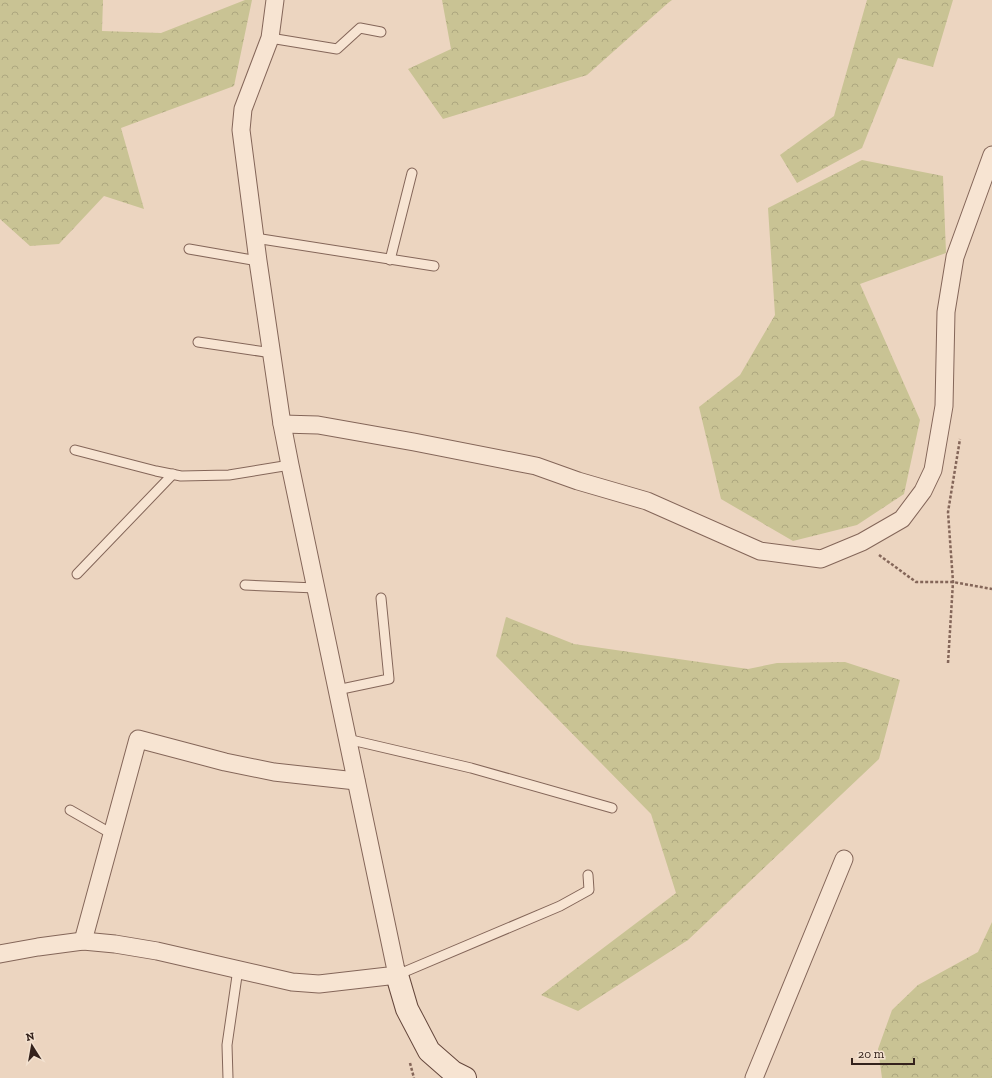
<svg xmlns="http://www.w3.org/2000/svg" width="992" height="1078" viewBox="0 0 992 1078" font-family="'Zilla Slab',serif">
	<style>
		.forest { fill: url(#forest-crowns) }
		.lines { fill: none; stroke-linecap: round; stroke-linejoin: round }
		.lane-casing { stroke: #846659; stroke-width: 11 }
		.street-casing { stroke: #846659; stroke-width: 19 }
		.secondary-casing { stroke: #65473c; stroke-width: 24 }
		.path { stroke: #846659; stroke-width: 2.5; stroke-dasharray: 3 2; stroke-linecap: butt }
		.lane { stroke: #f7e4d2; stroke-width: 9 }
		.street { stroke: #f7e4d2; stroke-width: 17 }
		.secondary { stroke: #f7e4d2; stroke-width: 22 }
	</style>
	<defs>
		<pattern id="forest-crowns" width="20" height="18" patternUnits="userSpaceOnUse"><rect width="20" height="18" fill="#c9c394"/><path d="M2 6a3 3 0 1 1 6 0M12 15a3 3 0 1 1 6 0" fill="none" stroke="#ada77f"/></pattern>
	</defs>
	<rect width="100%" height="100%" fill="#ecd5c0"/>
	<!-- forest -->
	<g class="forest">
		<polygon points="0,0 103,0 102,31 161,33 245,0 252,0 234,86 121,128 144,209 104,196 59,244 30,246 0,219"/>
		<polygon points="442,0 672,0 668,3 587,75 443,119 408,69 451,49"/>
		<polygon points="867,0 953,0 933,67 898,58 862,148 797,183 780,155 834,116"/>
		<polygon points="862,160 943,176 946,253 860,284 920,420 904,494 857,525 793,541 721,499 699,407 740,375 775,315 768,208"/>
		<polygon points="506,617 574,644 748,669 777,663 845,662 900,680 879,759 688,940 578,1011 541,995 676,893 651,814 496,656"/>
		<polygon points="992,922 992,1078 882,1078 878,1049 892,1010 918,985 978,952"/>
	</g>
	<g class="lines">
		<defs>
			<g id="lane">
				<polyline points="270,38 337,49 360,28 381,32"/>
				<polyline points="255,238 434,266"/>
				<polyline points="189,249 258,261"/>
				<polyline points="390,260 412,173"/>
				<polyline points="198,342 272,353"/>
				<polyline points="75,450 156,471 181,476 229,475 290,465"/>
				<polyline points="77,574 173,474"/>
				<polyline points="245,585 316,588"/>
				<polyline points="337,690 389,679 381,598"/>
				<polyline points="347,739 471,768 612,808"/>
				<polyline points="70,810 112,834"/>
				<polyline points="397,975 560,906 589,890 588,875"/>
				<polyline points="228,1078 227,1045 238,969"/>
			</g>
			<g id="street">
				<polyline points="282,424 318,425 414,442 536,466 578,481 647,501 760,551 821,559 862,542 902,519 923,491 933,470 944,406 946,312 955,257 992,155"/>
				<polyline points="83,941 138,739 225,762 274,772 356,781"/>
				<polyline points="0,954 38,947 83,941 115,944 157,951 292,982 319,984 397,975 290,465 282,424 258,261 241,130 243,109 270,38 275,0"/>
				<polyline points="754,1078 844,859"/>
			</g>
			<polyline id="secondary" points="397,975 407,1009 429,1051 453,1072 465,1078"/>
		</defs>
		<!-- lane casing -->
		<use href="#lane" class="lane-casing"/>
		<!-- street casing -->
		<use href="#street" class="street-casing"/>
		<!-- secondary casing -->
		<use href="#secondary" class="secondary-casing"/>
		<!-- path -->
		<g class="path">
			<polyline points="879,555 916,582 953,582 992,589"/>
			<polyline points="948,663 953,582 948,512 960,439"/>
			<polyline points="410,1063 414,1078"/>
		</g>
		<!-- lane -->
		<use href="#lane" class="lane"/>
		<!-- street -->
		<use href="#street" class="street"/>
		<!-- secondary -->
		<use href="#secondary" class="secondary"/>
	</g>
	<!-- north arrow -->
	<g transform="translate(32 1046) rotate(349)" stroke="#f3e1cf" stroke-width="3" paint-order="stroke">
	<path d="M0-3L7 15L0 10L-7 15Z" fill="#34221c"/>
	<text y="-6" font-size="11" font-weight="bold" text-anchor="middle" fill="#34221c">N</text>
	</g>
	<!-- scale -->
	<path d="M852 1058v6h62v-6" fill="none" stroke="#34221c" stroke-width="2"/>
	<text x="858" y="1058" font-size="12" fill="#34221c" stroke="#f3e1cf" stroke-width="3" paint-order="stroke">20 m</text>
</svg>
